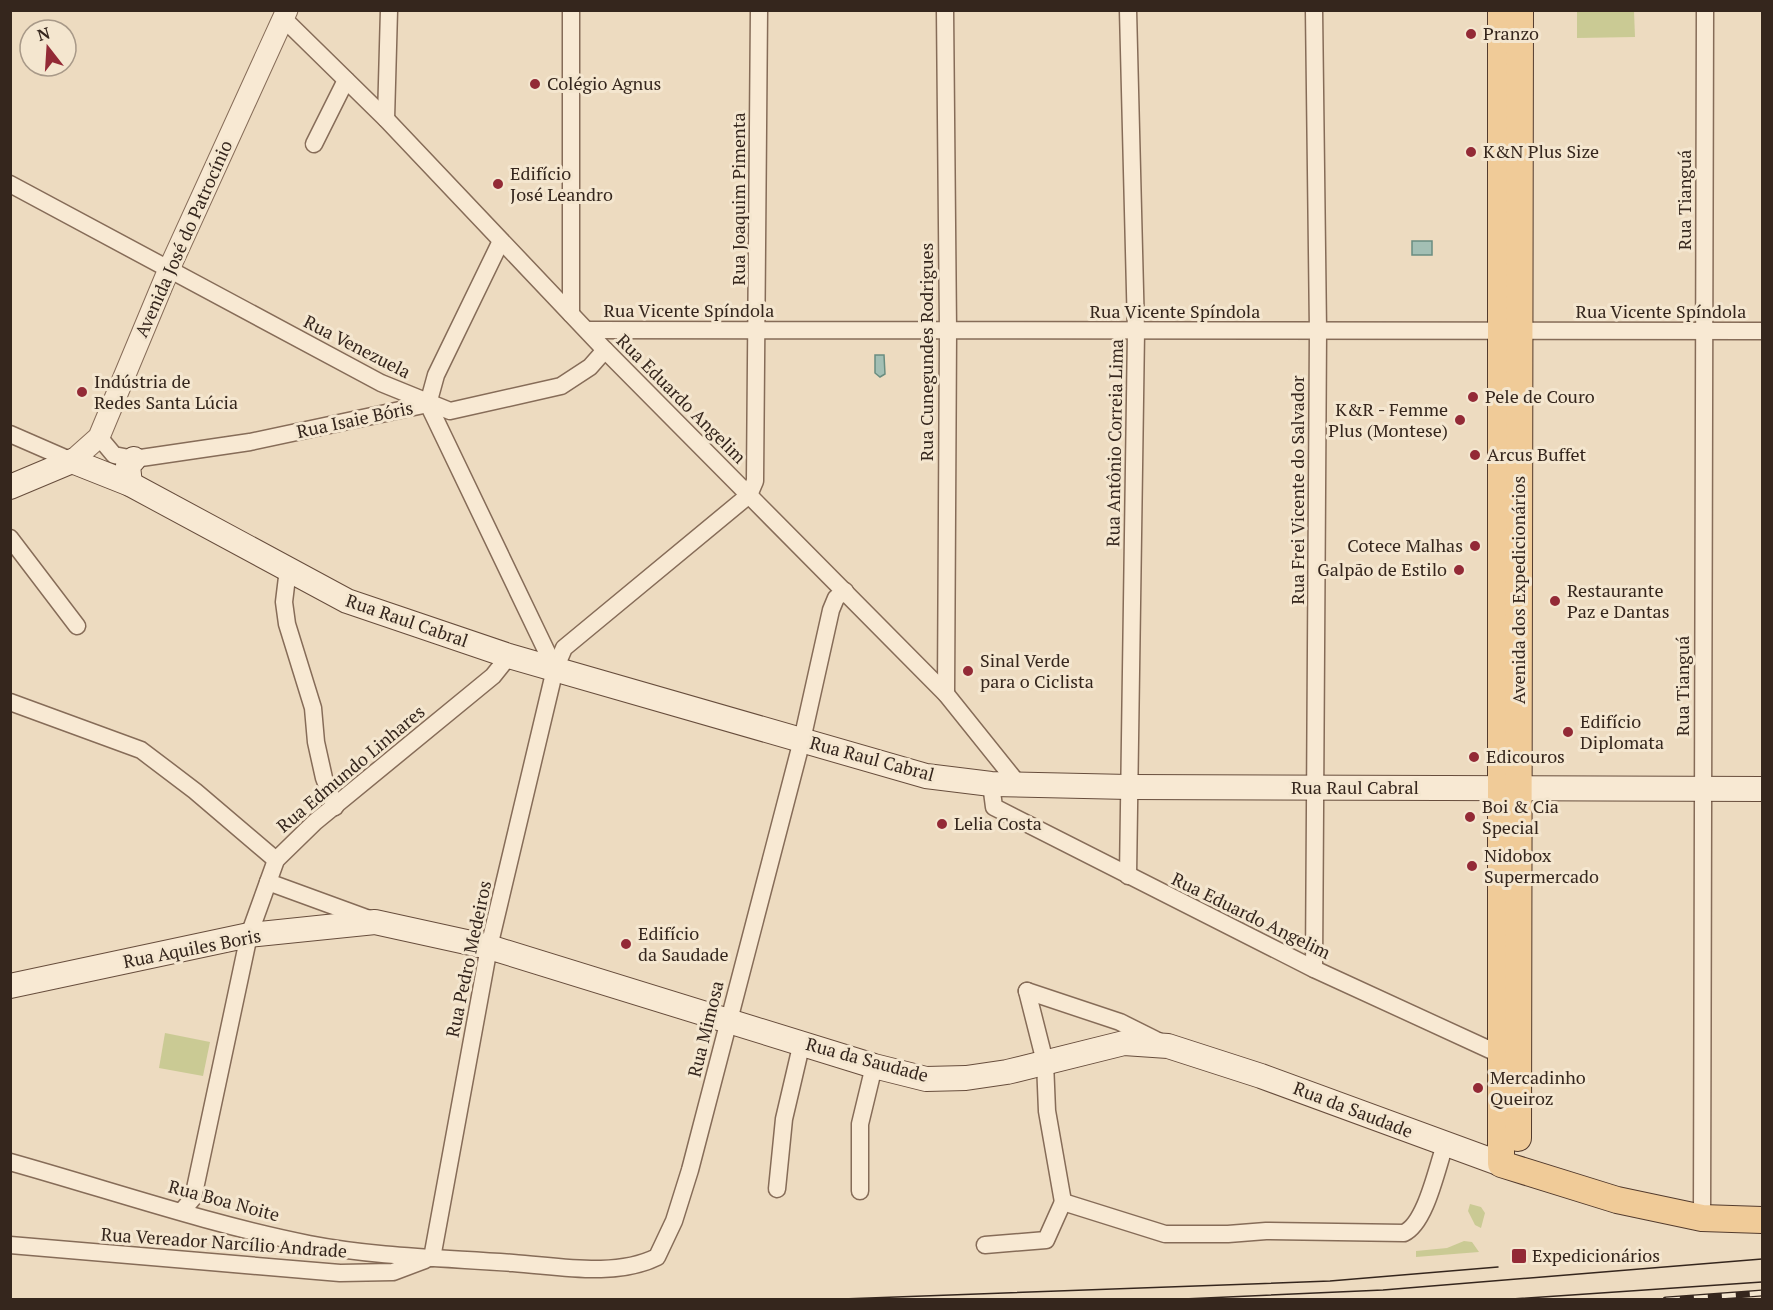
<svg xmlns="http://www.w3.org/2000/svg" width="1773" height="1310" viewBox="0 0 1773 1310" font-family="'PT Serif',serif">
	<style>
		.green { fill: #caca94 }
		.water { fill: #a3bfb4; stroke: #6a8d80; stroke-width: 1.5 }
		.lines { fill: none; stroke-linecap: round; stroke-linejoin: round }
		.minor-casing { stroke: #866c58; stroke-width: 19 }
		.tertiary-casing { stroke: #866c58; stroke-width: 23 }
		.secondary-casing { stroke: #674d3c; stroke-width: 26 }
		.primary-casing { stroke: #533b2d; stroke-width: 28 }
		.minor { stroke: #f8e9d3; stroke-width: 16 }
		.tertiary { stroke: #f8e9d3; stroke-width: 21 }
		.secondary { stroke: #f8e9d3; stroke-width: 24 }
		.primary { stroke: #f0cb98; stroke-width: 26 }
		.tram { stroke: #35261d; stroke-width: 1.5 }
		.rail-casing { stroke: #35261d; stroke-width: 7 }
		.rail { stroke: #f4e6cf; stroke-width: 4.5; stroke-dasharray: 14; stroke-linecap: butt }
		.poi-dot { fill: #932a36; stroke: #f4e6cf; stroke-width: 2 }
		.labels { text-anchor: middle; stroke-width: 6; stroke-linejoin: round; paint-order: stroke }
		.poi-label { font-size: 18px; fill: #35261d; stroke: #f4e6cf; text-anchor: start }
		.street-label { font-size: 18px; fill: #35261d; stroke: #f4e6cf }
	</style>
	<rect width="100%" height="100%" fill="#eddbc0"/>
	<!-- green -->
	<g class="green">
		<polygon points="1577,11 1634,11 1635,37 1577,38"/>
		<polygon points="165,1033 210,1042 203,1076 159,1068"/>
		<polygon points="1470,1204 1481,1207 1485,1213 1481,1228 1475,1225 1468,1211"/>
		<polygon points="1464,1241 1472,1242 1479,1252 1416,1257 1416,1251 1447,1248"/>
	</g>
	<!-- water -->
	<g class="water">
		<rect x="1412" y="241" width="20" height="14"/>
		<polygon points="875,355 884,355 885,374 880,377 875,373"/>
	</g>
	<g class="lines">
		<defs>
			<g id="minor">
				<polyline points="945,10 948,331 946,694"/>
				<polyline points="284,19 386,119 605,350 946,694 1019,785"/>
				<polyline points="386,119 389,10"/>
				<polyline points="314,144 346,80"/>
				<polyline points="10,184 381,383 450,411 561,386 590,367 605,350"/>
				<polyline points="571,314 571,10"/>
				<polyline points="587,330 1762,331"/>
				<polyline points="428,404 555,669"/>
				<polyline points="428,404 436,375 501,241"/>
				<polyline points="10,434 72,461"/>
				<polyline points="99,437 114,455 134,459 250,442 428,404"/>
				<polyline points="10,538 77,626"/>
				<polyline points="288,569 284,602 287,624 313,708 316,742 324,778 335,807"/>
				<polyline points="10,702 141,750 195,791 276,860"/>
				<polyline points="991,784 994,807 1314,969 1499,1054 1508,1054"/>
				<polyline points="1128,876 1136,331 1128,10"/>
				<polyline points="268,882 372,920"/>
				<polyline points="1314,969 1318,331 1314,10"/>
				<polyline points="1027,991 1045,1062 1047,1111 1063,1202"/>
				<polyline points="1027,991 1120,1022 1160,1042"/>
				<path d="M10,1162c100,28 198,62 299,82 67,13 136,14 204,19 45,3 102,15 144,-6l17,-36 16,-51 112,-430 29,-130 5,-12 9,-7"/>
				<polyline points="777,1189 784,1119 802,1042"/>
				<polyline points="860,1191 860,1124 874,1066"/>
				<path d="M1063,1202l102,32h63l38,-3 138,2c22,-10 33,-66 41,-88"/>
				<polyline points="182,1211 193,1198 249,935 276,860 315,822 493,676 509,656"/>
				<polyline points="1702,1218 1705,10"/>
				<polyline points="10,1245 340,1273 393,1272 425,1260"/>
				<polyline points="985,1245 1046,1240 1063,1202"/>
				<polyline points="432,1258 489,947 555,669 564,648 749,495 755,481 759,10"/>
			</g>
			<polyline id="tertiary" points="72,461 99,437 169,269 287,10"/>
			<g id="secondary">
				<polyline points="130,484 128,466 134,459"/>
				<polyline points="10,487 72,461 130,484 347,601 509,656 926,776 991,784 1129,787 1762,789"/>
				<polyline points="10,986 249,935 375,922 489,947 874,1066 926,1079 966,1078 1007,1072 1124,1043 1168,1046 1261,1076 1501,1164"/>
			</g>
			<g id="primary">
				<polyline points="1501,10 1501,1164 1617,1200 1702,1218 1762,1220"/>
				<polyline points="1518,1138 1520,10"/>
			</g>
		</defs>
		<!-- minor casing -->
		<use href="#minor" class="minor-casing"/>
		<!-- tertiary casing -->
		<use href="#tertiary" class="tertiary-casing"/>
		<!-- secondary casing -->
		<use href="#secondary" class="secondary-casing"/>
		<!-- primary casing -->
		<use href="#primary" class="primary-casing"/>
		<!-- minor -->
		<use href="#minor" class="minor"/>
		<!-- tertiary -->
		<use href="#tertiary" class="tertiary"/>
		<!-- secondary -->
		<use href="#secondary" class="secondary"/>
		<!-- primary -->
		<use href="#primary" class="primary"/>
		<!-- tram -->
		<g class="tram">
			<polyline points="815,1300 1330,1281 1498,1267"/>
			<polyline points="1161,1300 1383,1290 1762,1259"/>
			<polyline points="1498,1300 1762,1282"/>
		</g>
		<defs>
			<polyline id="rail" points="1666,1300 1762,1293"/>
		</defs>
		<!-- rail casing -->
		<use href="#rail" class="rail-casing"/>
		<!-- rail -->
		<use href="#rail" class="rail"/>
	</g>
	<!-- markers -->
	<g class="poi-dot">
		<circle cx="1471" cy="34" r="6"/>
		<circle cx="535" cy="84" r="6"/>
		<circle cx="1471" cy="152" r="6"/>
		<circle cx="498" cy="184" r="6"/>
		<circle cx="82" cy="392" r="6"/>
		<circle cx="1473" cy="397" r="6"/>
		<circle cx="1460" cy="420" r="6"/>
		<circle cx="1475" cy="455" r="6"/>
		<circle cx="1475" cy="546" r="6"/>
		<circle cx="1459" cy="570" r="6"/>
		<circle cx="1555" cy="601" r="6"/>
		<circle cx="968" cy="671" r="6"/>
		<circle cx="1568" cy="732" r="6"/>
		<circle cx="1474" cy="757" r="6"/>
		<circle cx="1470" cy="817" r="6"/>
		<circle cx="942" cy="824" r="6"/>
		<circle cx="1472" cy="866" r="6"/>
		<circle cx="626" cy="944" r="6"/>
		<circle cx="1478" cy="1088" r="6"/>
		<rect x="1511" y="1248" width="16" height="16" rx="3"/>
	</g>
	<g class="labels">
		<!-- poi labels -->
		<g class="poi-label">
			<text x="1483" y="40">Pranzo</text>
			<text x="547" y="90">Colégio Agnus</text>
			<text x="1483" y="158">K&amp;N Plus Size</text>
			<text x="510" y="180">Edifício<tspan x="510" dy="21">José Leandro</tspan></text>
			<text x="94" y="388">Indústria de<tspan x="94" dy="21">Redes Santa Lúcia</tspan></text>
			<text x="1485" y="403">Pele de Couro</text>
			<text x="1448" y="416" text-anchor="end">K&amp;R - Femme<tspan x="1448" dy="21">Plus (Montese)</tspan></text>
			<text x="1487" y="461">Arcus Buffet</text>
			<text x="1463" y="552" text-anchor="end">Cotece Malhas</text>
			<text x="1447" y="576" text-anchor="end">Galpão de Estilo</text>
			<text x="1567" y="597">Restaurante<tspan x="1567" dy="21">Paz e Dantas</tspan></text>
			<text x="980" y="667">Sinal Verde<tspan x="980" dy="21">para o Ciclista</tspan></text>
			<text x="1580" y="728">Edifício<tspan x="1580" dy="21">Diplomata</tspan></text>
			<text x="1486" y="763">Edicouros</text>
			<text x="1482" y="813">Boi &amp; Cia<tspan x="1482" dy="21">Special</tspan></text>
			<text x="954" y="830">Lelia Costa</text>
			<text x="1484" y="862">Nidobox<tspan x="1484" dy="21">Supermercado</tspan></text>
			<text x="638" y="940">Edifício<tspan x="638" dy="21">da Saudade</tspan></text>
			<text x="1490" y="1084">Mercadinho<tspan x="1490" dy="21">Queiroz</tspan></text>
			<text x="1532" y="1262">Expedicionários</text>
		</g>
		<!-- street labels -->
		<g class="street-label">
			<text transform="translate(739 199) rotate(-90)" y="6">Rua Joaquim Pimenta</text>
			<text transform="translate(1685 200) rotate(-90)" y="6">Rua Tianguá</text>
			<text transform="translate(184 239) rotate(-66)" y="6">Avenida José do Patrocínio</text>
			<text x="689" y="317">Rua Vicente Spíndola</text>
			<text x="1175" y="318">Rua Vicente Spíndola</text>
			<text x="1661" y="318">Rua Vicente Spíndola</text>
			<text transform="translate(357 347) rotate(27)" y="6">Rua Venezuela</text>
			<text transform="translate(927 352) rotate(-90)" y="6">Rua Cunegundes Rodrigues</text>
			<text transform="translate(681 399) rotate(45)" y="6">Rua Eduardo Angelim</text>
			<text transform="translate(355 420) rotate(-12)" y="6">Rua Isaie Bóris</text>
			<text transform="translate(1115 443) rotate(-89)" y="6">Rua Antônio Correia Lima</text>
			<text transform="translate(1298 490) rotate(-90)" y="6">Rua Frei Vicente do Salvador</text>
			<text transform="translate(1519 590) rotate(-90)" y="6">Avenida dos Expedicionários</text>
			<text transform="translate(407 621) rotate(19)" y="6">Rua Raul Cabral</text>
			<text transform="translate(1683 686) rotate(-90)" y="6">Rua Tianguá</text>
			<text transform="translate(872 759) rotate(15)" y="6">Rua Raul Cabral</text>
			<text transform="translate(351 769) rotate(-40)" y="6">Rua Edmundo Linhares</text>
			<text x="1355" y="794">Rua Raul Cabral</text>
			<text transform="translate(1251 916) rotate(26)" y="6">Rua Eduardo Angelim</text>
			<text transform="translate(192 949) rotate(-11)" y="6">Rua Aquiles Boris</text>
			<text transform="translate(469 959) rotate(-78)" y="6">Rua Pedro Medeiros</text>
			<text transform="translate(706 1029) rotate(-76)" y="6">Rua Mimosa</text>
			<text transform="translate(867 1060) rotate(15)" y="6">Rua da Saudade</text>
			<text transform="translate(1353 1110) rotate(21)" y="6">Rua da Saudade</text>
			<text transform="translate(224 1201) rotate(15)" y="6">Rua Boa Noite</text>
			<text transform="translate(224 1243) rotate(4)" y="6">Rua Vereador Narcílio Andrade</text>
		</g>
	</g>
	<!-- border -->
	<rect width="1773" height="1310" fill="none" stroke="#35261d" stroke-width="24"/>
	<!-- north arrow -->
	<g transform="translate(48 48) rotate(343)"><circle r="28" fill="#f4e6cf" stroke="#a89988" stroke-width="1.5"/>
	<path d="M0-4.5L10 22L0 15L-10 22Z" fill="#932a36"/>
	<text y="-9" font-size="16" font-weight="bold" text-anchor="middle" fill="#35261d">N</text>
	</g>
</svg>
